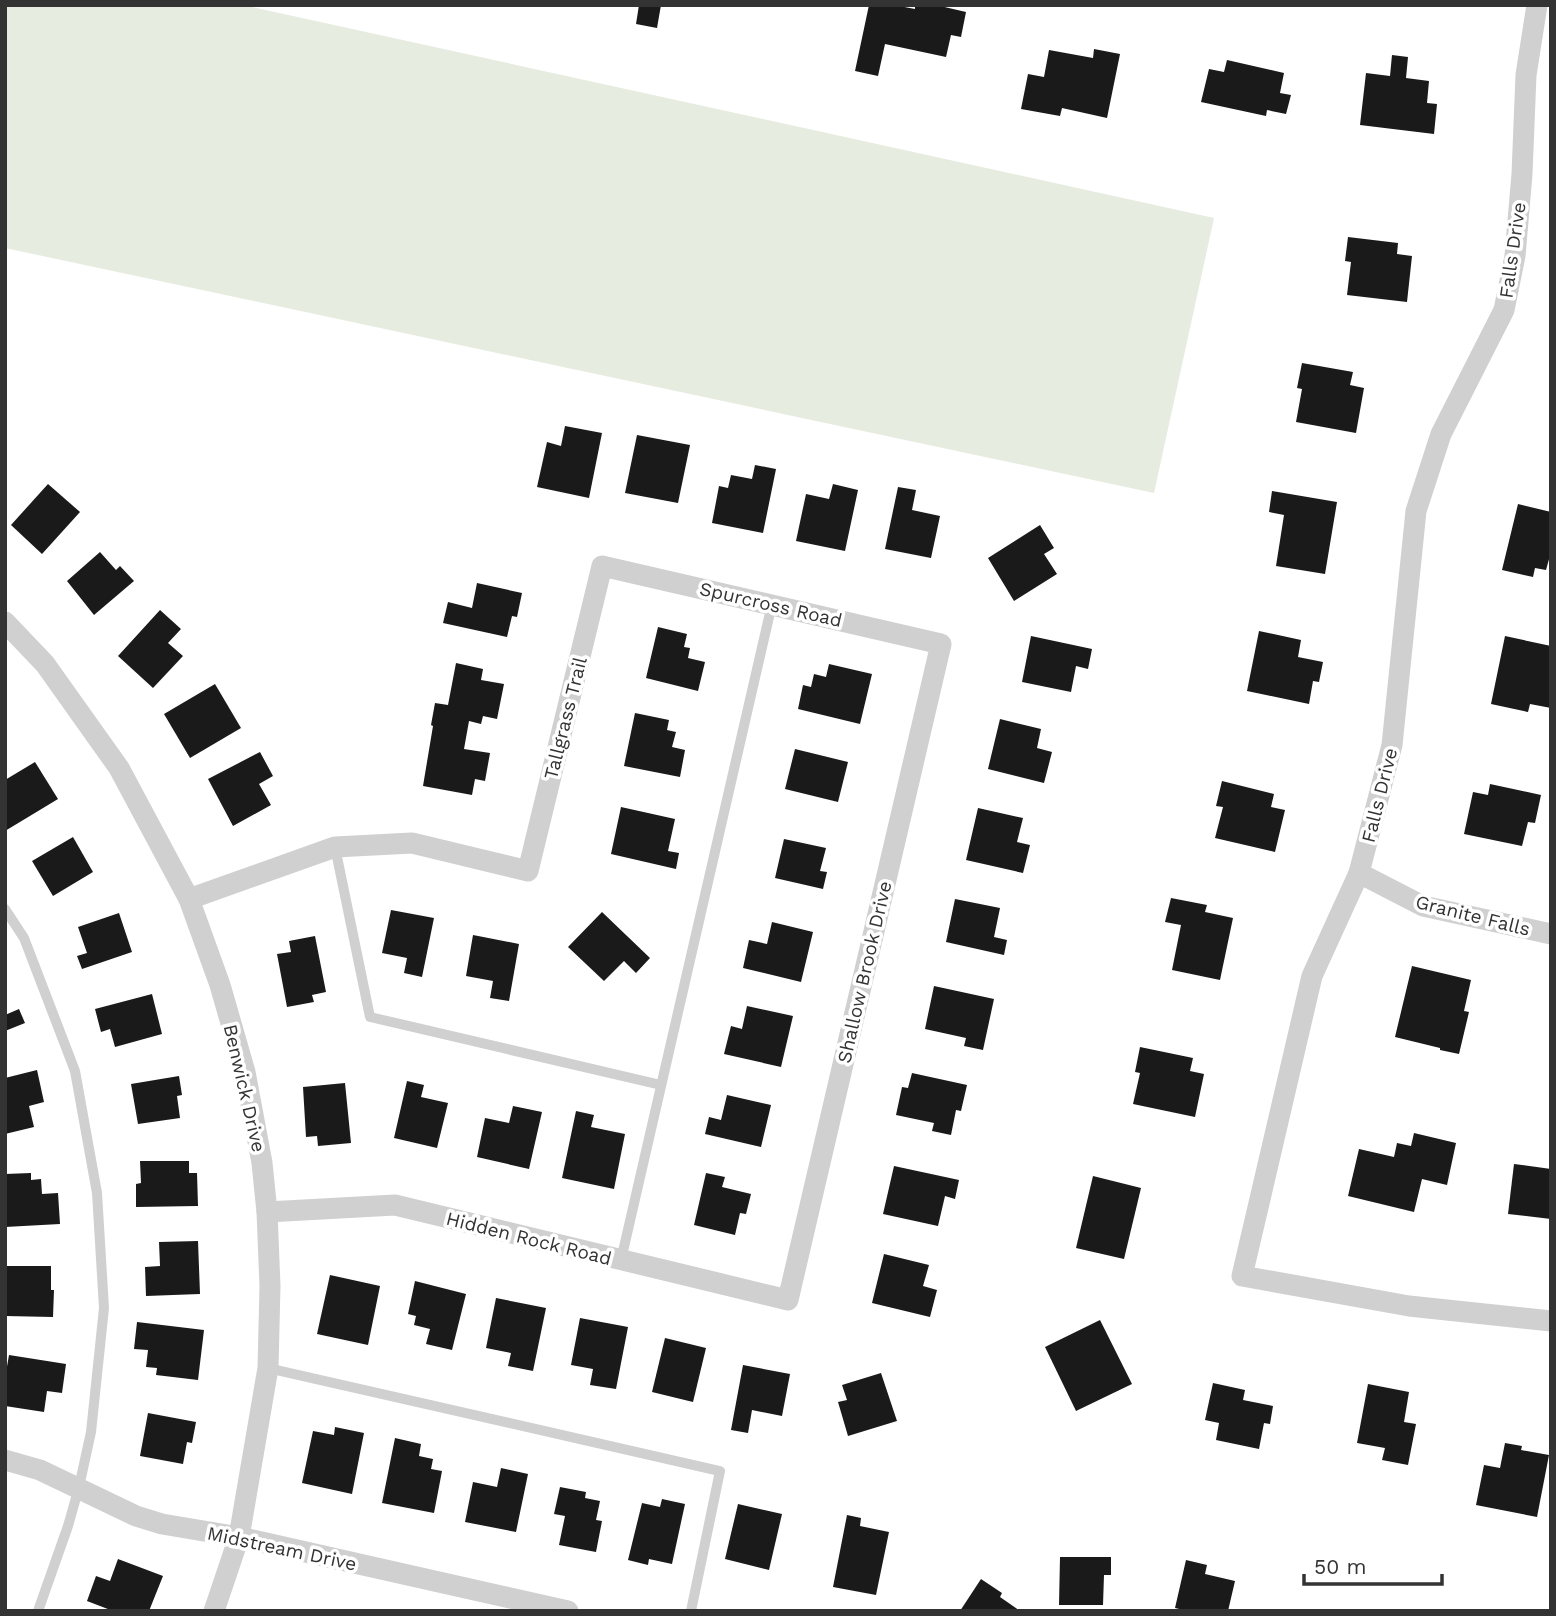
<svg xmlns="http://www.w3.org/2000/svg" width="1556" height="1616" viewBox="0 0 1556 1616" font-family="'Work Sans',sans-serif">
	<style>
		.green { fill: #e6ecdf }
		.building { fill: #1a1a1a }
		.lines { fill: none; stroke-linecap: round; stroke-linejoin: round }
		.lane { stroke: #d0d0d0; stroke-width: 10 }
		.street { stroke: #d0d0d0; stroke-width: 21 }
		.labels { text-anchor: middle; stroke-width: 7; stroke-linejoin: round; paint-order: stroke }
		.street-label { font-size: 19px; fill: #333; stroke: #fff }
	</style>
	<rect width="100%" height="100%" fill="#fff"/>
	<!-- green -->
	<polygon class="green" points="5,5 243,5 1214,218 1154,493 5,248"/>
	<!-- building -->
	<g class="building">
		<polygon points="639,5 661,5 657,28 636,24"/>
		<polygon points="869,5 894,5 915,9 915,5 936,5 966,12 961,37 951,35 946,57 885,44 878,76 855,71"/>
		<polygon points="1094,49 1120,54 1107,118 1062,108 1060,116 1021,109 1028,74 1044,77 1049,50 1093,58"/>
		<polygon points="1392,55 1408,57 1406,78 1429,81 1427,103 1437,104 1434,134 1360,125 1366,73 1390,76"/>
		<polygon points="1227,60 1284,73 1280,93 1291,95 1286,114 1267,110 1266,116 1201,102 1209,69 1224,72"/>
		<polygon points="1348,237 1398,243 1397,254 1412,256 1407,302 1347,295 1351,262 1345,261"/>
		<polygon points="1302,363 1353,372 1350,385 1364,388 1356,433 1296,422 1302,389 1297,388"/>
		<polygon points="565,426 602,433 589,498 537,487 547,442 561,446"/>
		<polygon points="637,435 690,445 678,503 625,493"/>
		<polygon points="755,465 776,469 763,533 712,523 719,486 728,488 731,475 752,479"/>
		<polygon points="48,484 80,512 42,554 11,525"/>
		<polygon points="833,484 858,490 845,551 796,541 806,494 829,499"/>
		<polygon points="898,487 916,490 912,510 940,516 931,558 885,549"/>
		<polygon points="1272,491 1337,502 1325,574 1276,566 1284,515 1269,512"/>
		<polygon points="1518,504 1551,512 1551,552 1546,570 1535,568 1533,577 1502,570"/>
		<polygon points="1040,525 1054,548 1044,554 1057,574 1014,601 988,558"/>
		<polygon points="100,552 116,570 120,566 134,581 94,615 67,581"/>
		<polygon points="477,583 522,593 517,617 512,616 507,637 443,623 448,602 472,608"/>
		<polygon points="160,610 181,629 168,643 183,656 153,688 118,656"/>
		<polygon points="658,627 687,634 684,647 690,648 688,658 705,662 698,691 646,678"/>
		<polygon points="1259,631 1301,640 1298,657 1323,662 1319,682 1313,681 1309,704 1247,691"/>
		<polygon points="1031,636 1092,649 1088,669 1076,666 1071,692 1022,682"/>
		<polygon points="1505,636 1551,646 1551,708 1530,704 1528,712 1491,704"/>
		<polygon points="456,663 483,669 481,680 504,684 497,719 483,716 481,724 469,721 464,749 490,753 485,781 475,779 472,795 423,786 433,726 431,725 435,703 448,705"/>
		<polygon points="829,664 872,674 860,724 798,709 803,685 811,687 814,674 826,677"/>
		<polygon points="215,684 241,728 190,758 164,714"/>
		<polygon points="635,713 669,720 667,730 676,732 672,747 685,750 680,777 624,766"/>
		<polygon points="1000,719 1041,729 1037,748 1052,752 1044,783 988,769"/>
		<polygon points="795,749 848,762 838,802 785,789"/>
		<polygon points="260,752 273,776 259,784 271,805 233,826 208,779"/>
		<polygon points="35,762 58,799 5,831 5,780"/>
		<polygon points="1222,781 1274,794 1271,807 1285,810 1275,852 1215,838 1223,807 1216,806"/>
		<polygon points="1490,784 1541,795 1535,823 1528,822 1522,846 1464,834 1473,792 1488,795"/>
		<polygon points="621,807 675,819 668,851 679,853 676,869 611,854"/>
		<polygon points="978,808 1023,818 1017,842 1030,845 1023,873 966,860"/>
		<polygon points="73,837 93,872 53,896 32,861"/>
		<polygon points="784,839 826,848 820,871 827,872 823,889 775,878"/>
		<polygon points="1171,898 1207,905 1205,912 1233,918 1220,980 1172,970 1181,925 1165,922"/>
		<polygon points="955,899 1000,908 994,937 1007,940 1004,955 946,942"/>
		<polygon points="391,910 434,918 422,977 404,973 407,958 382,953"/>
		<polygon points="602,912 650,958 636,973 624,961 604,981 568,947"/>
		<polygon points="119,913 132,952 82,969 77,956 87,953 78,927"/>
		<polygon points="772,922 813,932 801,982 743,968 749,940 767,944"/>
		<polygon points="473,935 519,944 509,1001 490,998 493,981 466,976"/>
		<polygon points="315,936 326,992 312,995 314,1002 287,1007 277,954 291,952 289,941"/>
		<polygon points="1412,966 1471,980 1464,1011 1469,1012 1459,1054 1440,1050 1440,1048 1395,1037"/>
		<polygon points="934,986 994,999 983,1050 964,1046 966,1038 925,1029"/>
		<polygon points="152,994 162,1034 115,1047 110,1029 101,1032 95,1009"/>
		<polygon points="747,1006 793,1016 781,1067 724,1054 731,1026 742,1029"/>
		<polygon points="19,1009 25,1023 5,1031 5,1015"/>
		<polygon points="1140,1047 1193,1058 1190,1071 1204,1074 1195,1117 1133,1104 1140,1073 1135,1072"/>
		<polygon points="37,1070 44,1102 29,1106 34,1127 5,1134 5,1078"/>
		<polygon points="912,1073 967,1085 961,1111 956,1110 951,1135 932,1131 934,1123 896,1115 902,1087 908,1088"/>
		<polygon points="179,1076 182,1095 177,1096 180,1118 138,1124 131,1084"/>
		<polygon points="407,1081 424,1085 421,1097 448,1103 437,1148 394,1138"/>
		<polygon points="345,1083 351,1143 318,1146 317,1136 306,1137 303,1087"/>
		<polygon points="727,1095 771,1105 761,1147 705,1134 709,1117 721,1120"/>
		<polygon points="513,1106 542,1112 529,1169 477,1157 485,1118 509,1123"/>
		<polygon points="576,1111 594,1115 591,1127 625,1134 614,1189 562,1178"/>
		<polygon points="1414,1133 1456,1143 1447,1185 1422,1179 1414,1212 1348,1196 1359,1149 1394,1157 1397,1143 1411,1146"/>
		<polygon points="140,1161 189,1161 189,1173 197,1173 198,1206 136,1207 136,1184 141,1183"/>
		<polygon points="1514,1164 1551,1169 1551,1219 1508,1214"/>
		<polygon points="894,1166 959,1180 955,1199 945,1196 938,1226 883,1214"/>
		<polygon points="31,1173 31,1180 41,1179 42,1194 58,1193 60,1224 5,1227 5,1174"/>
		<polygon points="706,1173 725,1177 722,1187 751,1194 746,1214 740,1213 735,1235 694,1225"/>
		<polygon points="1093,1176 1141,1188 1124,1259 1076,1248"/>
		<polygon points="198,1241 200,1294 146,1296 145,1267 160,1266 159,1242"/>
		<polygon points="884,1254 929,1265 923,1286 937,1290 930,1317 872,1303"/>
		<polygon points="5,1266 51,1266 51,1290 54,1290 53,1317 5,1316"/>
		<polygon points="330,1275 380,1286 368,1345 317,1334"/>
		<polygon points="415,1281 466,1294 452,1350 426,1344 430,1329 414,1325 416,1316 408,1314"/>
		<polygon points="496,1298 546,1308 533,1371 508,1366 511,1353 486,1348"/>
		<polygon points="580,1318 628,1327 616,1389 590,1385 593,1369 571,1365"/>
		<polygon points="1100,1320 1132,1384 1076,1411 1045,1347"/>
		<polygon points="137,1322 204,1330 198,1380 156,1375 157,1368 146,1367 148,1350 134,1349"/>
		<polygon points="665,1338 706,1348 693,1402 652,1392"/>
		<polygon points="9,1355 66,1364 62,1393 47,1391 44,1412 5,1406 5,1378"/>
		<polygon points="743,1365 790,1374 782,1416 752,1410 748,1433 731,1430"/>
		<polygon points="881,1373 897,1421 848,1436 838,1402 847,1400 842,1385"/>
		<polygon points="1213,1383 1245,1390 1243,1400 1273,1406 1270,1424 1264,1423 1259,1449 1216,1440 1219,1423 1205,1420"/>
		<polygon points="1368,1384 1409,1392 1404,1422 1416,1424 1408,1465 1382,1460 1385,1448 1357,1443"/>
		<polygon points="148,1413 196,1422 192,1443 187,1442 183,1464 140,1456"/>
		<polygon points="335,1427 364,1433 352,1494 302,1483 313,1431 334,1435"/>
		<polygon points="395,1438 421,1444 419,1456 433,1459 431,1469 442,1471 434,1513 382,1503"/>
		<polygon points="1505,1443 1522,1446 1521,1450 1549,1455 1537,1517 1476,1505 1484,1465 1500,1468"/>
		<polygon points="501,1468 528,1474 516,1532 465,1522 473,1482 497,1487"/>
		<polygon points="560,1487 586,1492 585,1498 600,1501 596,1520 602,1521 596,1552 559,1545 565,1516 554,1514"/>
		<polygon points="662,1499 685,1504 672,1564 649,1559 648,1565 628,1560 642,1503 660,1507"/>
		<polygon points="738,1504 782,1514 769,1570 725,1559"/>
		<polygon points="847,1515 861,1518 860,1526 889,1532 876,1595 833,1587"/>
		<polygon points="1060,1557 1111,1557 1111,1575 1104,1575 1103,1605 1059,1605"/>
		<polygon points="118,1559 163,1576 149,1611 113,1611 87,1601 96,1576 110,1581"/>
		<polygon points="1186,1560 1207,1565 1205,1574 1235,1581 1228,1611 1188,1611 1175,1608"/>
		<polygon points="981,1579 1002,1593 1000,1597 1020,1611 960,1611"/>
	</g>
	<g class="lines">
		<!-- lane -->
		<g class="lane">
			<polyline points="335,847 370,1017 661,1085"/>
			<polyline points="5,909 24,938 75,1071 97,1193 104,1308 91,1432 79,1487 68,1526 38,1611"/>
			<polyline points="621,1260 772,604"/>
			<polyline points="268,1368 720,1471 691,1611"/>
		</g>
		<!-- street -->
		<g class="street">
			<polyline points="1537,5 1526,75 1522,174 1515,256 1504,310 1441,434 1416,511 1392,745 1359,873 1312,976 1242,1276 1409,1306 1551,1321"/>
			<polyline points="5,622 45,664 119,768 189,899 220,985 245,1072 262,1163 267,1212 270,1286 268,1368 239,1537 214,1611"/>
			<polyline points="1359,873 1423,906 1551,934"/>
			<polyline points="189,899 335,847 412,843 528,871 602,566 941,644 788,1300 395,1205 267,1212"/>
			<polyline points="5,1460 40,1470 136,1516 162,1524 239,1537 568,1611"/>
		</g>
	</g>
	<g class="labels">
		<!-- street labels -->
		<g class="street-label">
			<text transform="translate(1512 250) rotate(-82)" y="7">Falls Drive</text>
			<text transform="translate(771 604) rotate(13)" y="7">Spurcross Road</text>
			<text transform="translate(565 718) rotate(-76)" y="7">Tallgrass Trail</text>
			<text transform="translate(1379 795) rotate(-76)" y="7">Falls Drive</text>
			<text transform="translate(1473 915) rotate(14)" y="7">Granite Falls</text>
			<text transform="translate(864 972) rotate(-77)" y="7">Shallow Brook Drive</text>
			<text transform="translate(245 1088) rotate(77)" y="7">Benwick Drive</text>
			<text transform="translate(529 1238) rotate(14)" y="7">Hidden Rock Road</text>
			<text transform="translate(282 1548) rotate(12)" y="7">Midstream Drive</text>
		</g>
	</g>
	<!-- border -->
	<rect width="1556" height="1616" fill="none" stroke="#333333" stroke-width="14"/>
	<!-- scale -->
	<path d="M1304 1574v10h138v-10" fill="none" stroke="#333333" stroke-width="3.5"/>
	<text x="1314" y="1574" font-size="21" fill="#333333" stroke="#ffffff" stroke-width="5" paint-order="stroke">50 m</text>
</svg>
